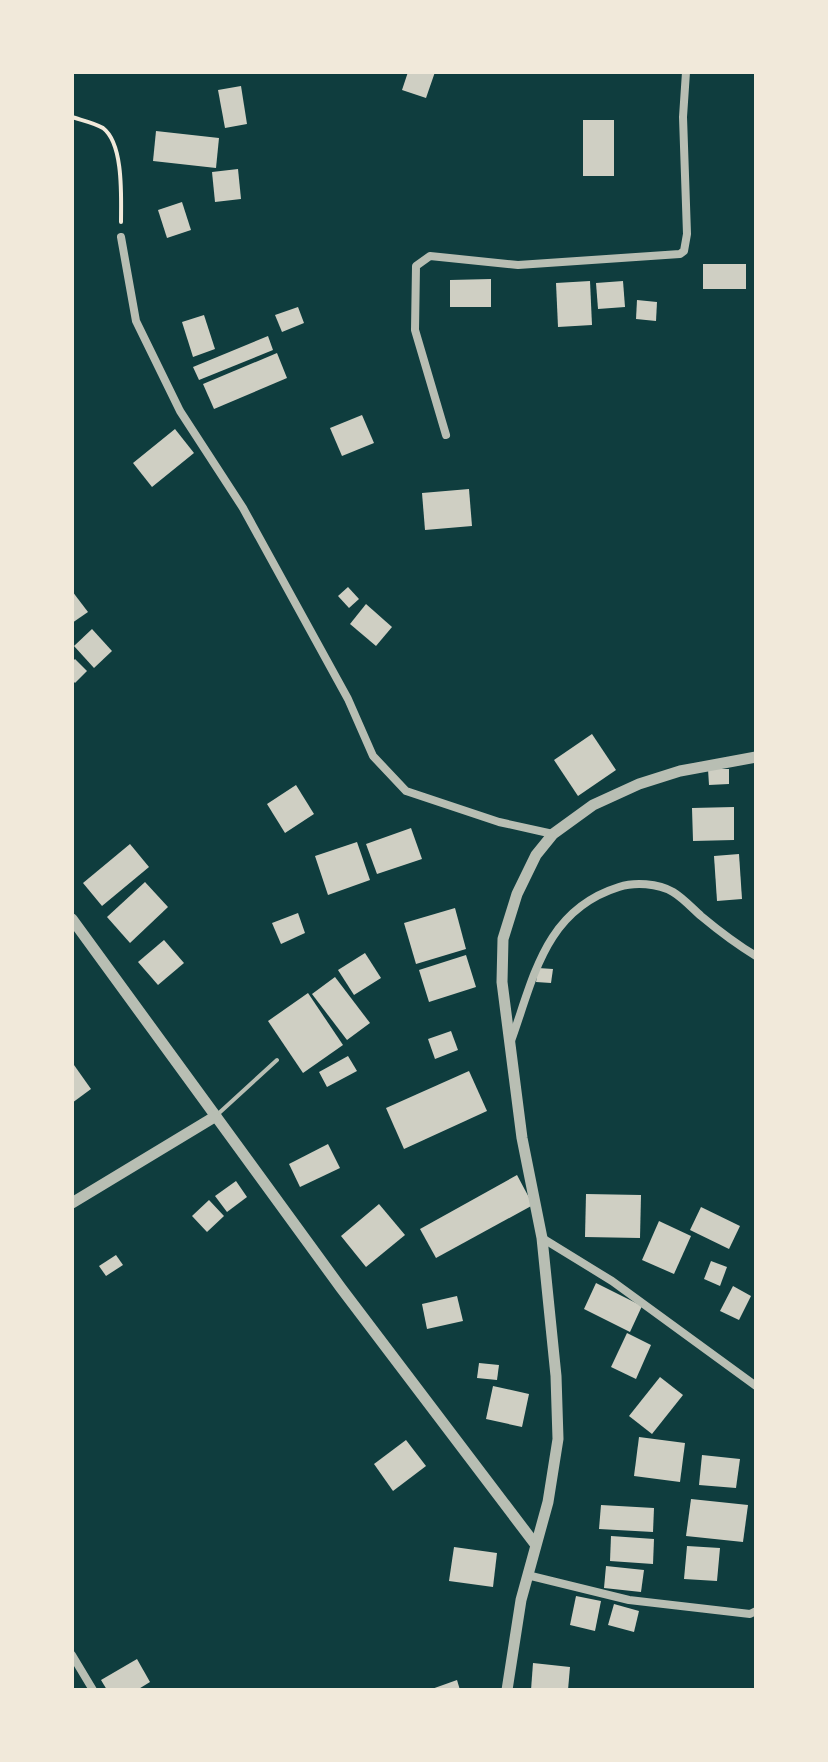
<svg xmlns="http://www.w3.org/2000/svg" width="828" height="1762" viewBox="0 0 828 1762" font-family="'Crimson Pro',serif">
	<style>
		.building { fill: #cfcfc3 }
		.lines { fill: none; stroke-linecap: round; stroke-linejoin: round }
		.path { stroke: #f1e9da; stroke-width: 4 }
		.service { stroke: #b8beb3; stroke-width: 4 }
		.minor { stroke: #b8beb3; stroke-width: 8 }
		.tertiary { stroke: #b8beb3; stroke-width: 11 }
	</style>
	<rect width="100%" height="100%" fill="#0f3d3e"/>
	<!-- building -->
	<g class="building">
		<polygon points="408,72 435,72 426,98 402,90"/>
		<polygon points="241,86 247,124 225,128 218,90"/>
		<rect x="583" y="120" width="31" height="56"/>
		<polygon points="156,131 219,138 216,168 153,161"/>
		<polygon points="238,169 241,199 215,202 212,172"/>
		<polygon points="182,202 191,230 167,238 158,210"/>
		<rect x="703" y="264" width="43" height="25"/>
		<polygon points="491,279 491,307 450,307 450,280"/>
		<polygon points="590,281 592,325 558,327 556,283"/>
		<polygon points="623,281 625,307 598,309 596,283"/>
		<polygon points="637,300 657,302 656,321 636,319"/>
		<polygon points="298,307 304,323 282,332 275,315"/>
		<polygon points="204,315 215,349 193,357 182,322"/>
		<polygon points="268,336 273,350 199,380 193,367"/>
		<polygon points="277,353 287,378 214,409 203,384"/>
		<polygon points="362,415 374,443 342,456 330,428"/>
		<polygon points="175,429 194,453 152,487 133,463"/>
		<polygon points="469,489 472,526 425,530 422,493"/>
		<polygon points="348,587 359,599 349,608 338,596"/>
		<polygon points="72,591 88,612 72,623"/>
		<polygon points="366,604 392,627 376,646 350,624"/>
		<polygon points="92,629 112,651 94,668 74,646"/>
		<polygon points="75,659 87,671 75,683 72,680 72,662"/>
		<polygon points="592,734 616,770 578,796 554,760"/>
		<polygon points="708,769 729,769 729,784 709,785"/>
		<polygon points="296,785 314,814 285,833 267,804"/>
		<polygon points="734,807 734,840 693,841 692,808"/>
		<polygon points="411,828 422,859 377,874 366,844"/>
		<polygon points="357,842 370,880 328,895 315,856"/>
		<polygon points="130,844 149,867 102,906 83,883"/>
		<polygon points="739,854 742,899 717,901 714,856"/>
		<polygon points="145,882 168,907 130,943 107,917"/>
		<polygon points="455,908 466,949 416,964 404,923"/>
		<polygon points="298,913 305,933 281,944 272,923"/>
		<polygon points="164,940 184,963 158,985 138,962"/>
		<polygon points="365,953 381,978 354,995 338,970"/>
		<polygon points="466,955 476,987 429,1002 419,970"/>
		<polygon points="538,968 553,969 551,983 536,982"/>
		<polygon points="335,977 370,1023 347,1040 312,994"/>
		<polygon points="308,993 343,1045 303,1073 268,1021"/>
		<polygon points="451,1031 458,1050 435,1059 428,1039"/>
		<polygon points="348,1056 357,1071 327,1087 319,1072"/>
		<polygon points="74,1065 91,1089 72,1103 72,1066"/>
		<polygon points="469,1071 487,1111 404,1149 386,1108"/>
		<polygon points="328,1144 340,1168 300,1187 289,1164"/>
		<polygon points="517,1175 533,1205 436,1258 420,1229"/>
		<polygon points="236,1181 247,1197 227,1212 215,1196"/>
		<polygon points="586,1194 641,1195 640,1238 585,1237"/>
		<polygon points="209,1200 224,1216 207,1232 192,1216"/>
		<polygon points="379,1204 405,1235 366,1267 341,1236"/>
		<polygon points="701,1207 740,1226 729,1249 690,1230"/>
		<polygon points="659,1221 691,1236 674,1274 642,1260"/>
		<polygon points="116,1255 123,1265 106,1276 99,1266"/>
		<polygon points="711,1261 727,1267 720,1286 704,1279"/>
		<polygon points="596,1283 642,1306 630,1332 584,1309"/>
		<polygon points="733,1286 751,1296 739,1320 720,1311"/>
		<polygon points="457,1296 463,1321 427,1329 422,1304"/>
		<polygon points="627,1333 651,1345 636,1379 611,1367"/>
		<polygon points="479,1363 499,1365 497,1380 477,1378"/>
		<polygon points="660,1377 683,1395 652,1434 629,1416"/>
		<polygon points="493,1386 529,1394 522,1427 486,1419"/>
		<polygon points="639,1437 685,1443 680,1482 634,1476"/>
		<polygon points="406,1440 426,1466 393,1491 374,1464"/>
		<polygon points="702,1455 740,1459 736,1488 699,1485"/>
		<polygon points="691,1499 748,1505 743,1542 686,1536"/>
		<polygon points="601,1505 654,1508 653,1532 599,1529"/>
		<polygon points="611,1536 654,1539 653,1564 610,1561"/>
		<polygon points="687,1546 720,1548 717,1581 684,1579"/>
		<polygon points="454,1547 497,1553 493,1587 449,1581"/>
		<polygon points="606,1566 644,1570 641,1592 604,1588"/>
		<polygon points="576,1596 601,1601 595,1631 570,1625"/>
		<polygon points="614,1604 639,1611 634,1632 608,1625"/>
		<polygon points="137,1659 150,1682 137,1690 107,1690 101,1680"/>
		<polygon points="533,1663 570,1667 568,1690 531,1690"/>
		<polygon points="457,1680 460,1690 429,1690"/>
	</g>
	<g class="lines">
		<!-- path -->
		<path class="path" d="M72,117c9,3 23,6 31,11 21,16 18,70 18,94"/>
		<!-- service -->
		<polyline class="service" points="218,1114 277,1060"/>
		<!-- minor -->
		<g class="minor">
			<polyline points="121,237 136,321 180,411 243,508 348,699 373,756 406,791 499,822 553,834"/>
			<polyline points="446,435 415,330 416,266 430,256 518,265 680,254 684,251 687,234 683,117 686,72"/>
			<path d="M511,1041c23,-64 34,-131 108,-154 15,-5 39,-4 54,5 10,6 19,16 28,24 18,15 35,28 55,40"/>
			<polyline points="542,1238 612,1281 756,1386"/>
			<polyline points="527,1575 629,1600 750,1614 756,1611"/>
			<polyline points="72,1655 93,1690"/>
		</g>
		<!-- tertiary -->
		<g class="tertiary">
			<polyline points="72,919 341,1288 535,1544"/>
			<polyline points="72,1203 216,1116"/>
			<polyline points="507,1690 521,1600 548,1502 558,1439 556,1376 542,1238 522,1138 502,982 503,939 517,894 536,855 553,834 593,805 639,784 680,771 756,757"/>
		</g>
	</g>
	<!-- border -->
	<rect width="828" height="1762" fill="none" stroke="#f1e9da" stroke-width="148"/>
</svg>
